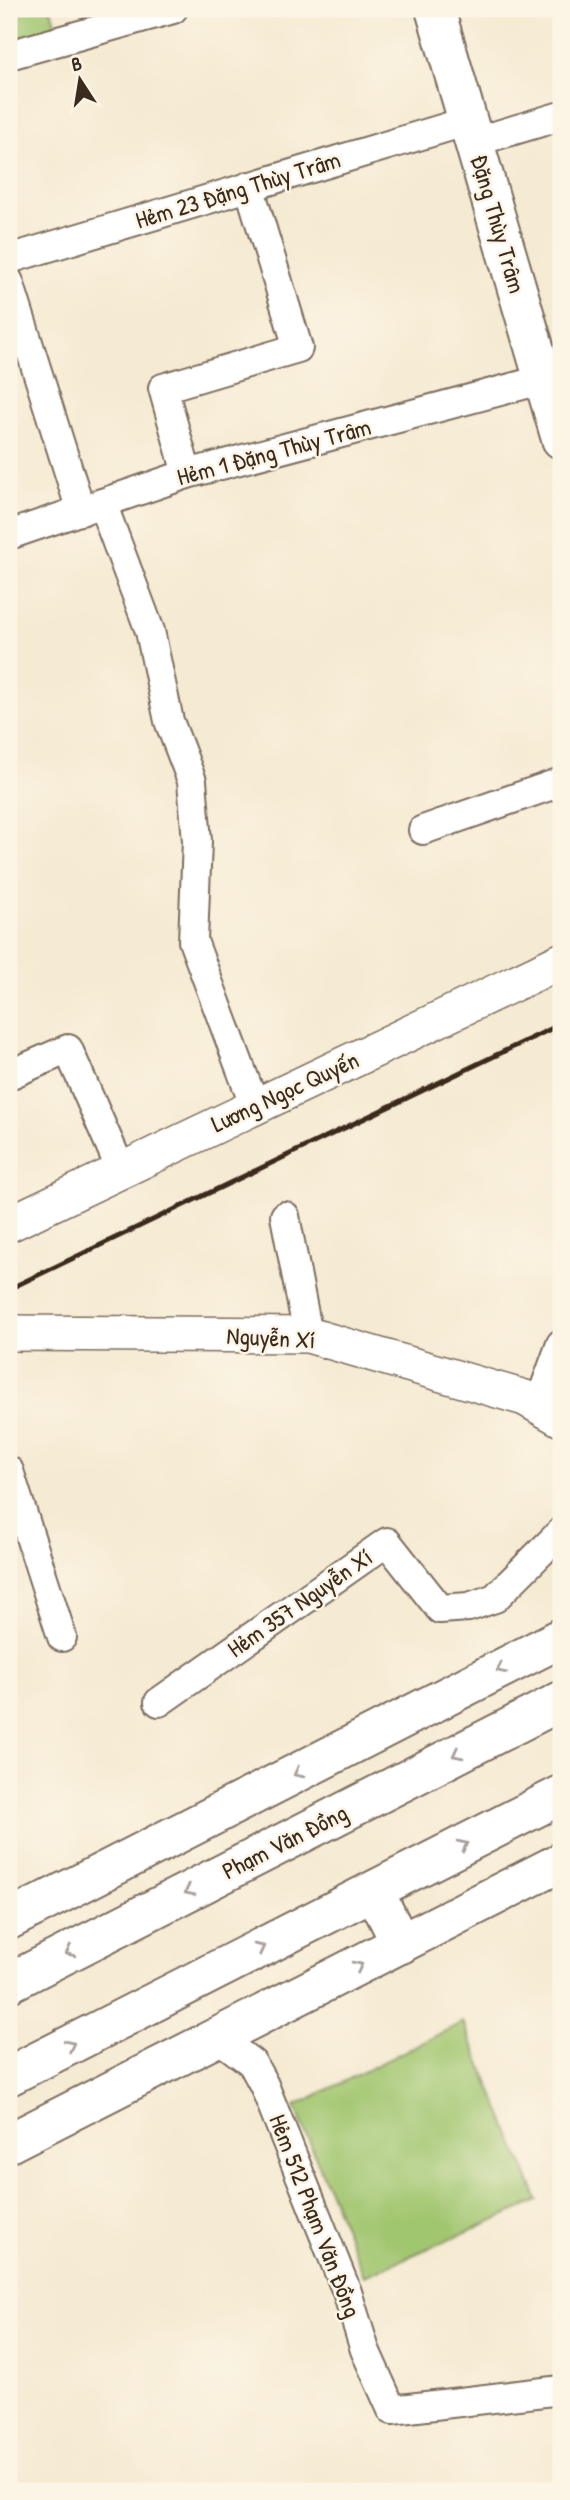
<svg xmlns="http://www.w3.org/2000/svg" width="570" height="2500" viewBox="0 0 570 2500" font-family="'Patrick Hand',sans-serif">
	<style>
		.green { fill: #a1c670; stroke: #6e7847; stroke-width: 2 }
		.lines { fill: none; stroke-linecap: round; stroke-linejoin: round }
		.minor-casing { stroke: #7c6d5d; stroke-width: 32 }
		.tertiary-casing { stroke: #7c6d5d; stroke-width: 38 }
		.secondary-casing { stroke: #7c6d5d; stroke-width: 42 }
		.primary-casing { stroke: #7c6d5d; stroke-width: 42 }
		.trunk-casing { stroke: #7c6d5d; stroke-width: 42 }
		.minor { stroke: #fff; stroke-width: 28 }
		.tertiary { stroke: #fff; stroke-width: 35 }
		.secondary { stroke: #fff; stroke-width: 38 }
		.primary { stroke: #fff; stroke-width: 38 }
		.trunk { stroke: #fff; stroke-width: 38 }
		.rail { stroke: #3b2a1e; stroke-width: 5 }
		.oneway { stroke: #a79f9a }
		.labels { text-anchor: middle; stroke-width: 5; stroke-linejoin: round; paint-order: stroke }
		.street-label { font-size: 24px; fill: #3b2a1e; stroke: #fcf5e5 }
	</style>
	<rect width="100%" height="100%" fill="#fcf5e5"/>
	<filter id="ink" filterUnits="userSpaceOnUse"><feTurbulence type="fractalNoise" baseFrequency=".0143" numOctaves="2"/><feDisplacementMap in="SourceGraphic" scale="14" xChannelSelector="R" yChannelSelector="G"/><feConvolveMatrix kernelMatrix="1 2 1 2 8 2 1 2 1" color-interpolation-filters="sRGB"/></filter>
	<filter id="wash" filterUnits="userSpaceOnUse"><feTurbulence type="fractalNoise" baseFrequency=".00686" numOctaves="4" result="noise"/><feDisplacementMap in="SourceGraphic" scale="28" xChannelSelector="R" yChannelSelector="G"/><feGaussianBlur stdDeviation="1.57" result="paint"/><feColorMatrix in="noise" values="0 0 0 0 0 0 0 0 0 0 0 0 0 0 0 0 0 1.4 0 .05"/><feComposite in="paint" operator="in"/></filter>
	<g filter="url(#wash)">
		<rect width="100%" height="100%" fill="#f5ead2"/>
		<!-- green -->
		<g class="green">
			<polygon points="9,9 51,9 60,40 9,53"/>
			<polygon points="463,2022 538,2201 364,2276 295,2106"/>
		</g>
	</g>
	<g filter="url(#ink)">
		<g class="lines">
			<defs>
				<g id="minor">
					<polyline points="9,55 173,9"/>
					<polyline points="474,142 561,116"/>
					<polyline points="9,259 468,121"/>
					<polyline points="9,282 81,511"/>
					<polyline points="187,474 163,388 298,348 249,186"/>
					<polyline points="102,503 150,631 169,721 192,781 197,841 193,941 255,1107"/>
					<polyline points="9,535 187,474 560,375"/>
					<polyline points="423,830 561,782"/>
					<polyline points="9,1075 68,1049 121,1170"/>
					<polyline points="285,1216 308,1335"/>
					<polyline points="539,1404 561,1344"/>
					<polyline points="9,1471 62,1637"/>
					<polyline points="159,1702 387,1542 440,1609 469,1607 495,1598 561,1532"/>
					<polyline points="217,2037 252,2063 264,2085 347,2292 365,2350 392,2410 561,2390"/>
				</g>
				<g id="tertiary">
					<polyline points="9,1224 561,961"/>
					<polyline points="9,1333 308,1335 525,1398 561,1419"/>
				</g>
				<polyline id="secondary" points="435,9 561,439"/>
				<g id="primary">
					<polyline points="374,1891 401,1944"/>
					<polyline points="9,1920 561,1638"/>
					<polyline points="9,2143 561,1862"/>
				</g>
				<g id="trunk">
					<polyline points="9,1983 561,1701"/>
					<polyline points="9,2076 561,1795"/>
				</g>
			</defs>
			<!-- minor casing -->
			<use href="#minor" class="minor-casing"/>
			<!-- tertiary casing -->
			<use href="#tertiary" class="tertiary-casing"/>
			<!-- secondary casing -->
			<use href="#secondary" class="secondary-casing"/>
			<!-- primary casing -->
			<use href="#primary" class="primary-casing"/>
			<!-- trunk casing -->
			<use href="#trunk" class="trunk-casing"/>
			<!-- minor -->
			<use href="#minor" class="minor"/>
			<!-- tertiary -->
			<use href="#tertiary" class="tertiary"/>
			<!-- secondary -->
			<use href="#secondary" class="secondary"/>
			<!-- primary -->
			<use href="#primary" class="primary"/>
			<!-- trunk -->
			<use href="#trunk" class="trunk"/>
			<!-- rail -->
			<polyline class="rail" points="9,1289 561,1024"/>
		</g>
		<!-- one-way arrows -->
		<defs><path id="oneway-chevron" d="M-2-3.5L2.5 0L-2 3.5" fill="none" stroke-width="1.6" stroke-linecap="round" stroke-linejoin="round" transform="scale(1.75)"/></defs>
		<g class="oneway">
			<use href="#oneway-chevron" transform="translate(501 1669) rotate(153)"/>
			<use href="#oneway-chevron" transform="translate(457 1754) rotate(153)"/>
			<use href="#oneway-chevron" transform="translate(298 1773) rotate(153)"/>
			<use href="#oneway-chevron" transform="translate(463 1845) rotate(-27)"/>
			<use href="#oneway-chevron" transform="translate(189 1891) rotate(153)"/>
			<use href="#oneway-chevron" transform="translate(260 1948) rotate(-27)"/>
			<use href="#oneway-chevron" transform="translate(70 1952) rotate(153)"/>
			<use href="#oneway-chevron" transform="translate(358 1966) rotate(-27)"/>
			<use href="#oneway-chevron" transform="translate(70 2045) rotate(-27)"/>
		</g>
	</g>
	<g class="labels">
		<!-- street labels -->
		<g class="street-label">
			<text transform="translate(238 190) rotate(-17)" y="8">Hẻm 23 Đặng Thùy Trâm</text>
			<text transform="translate(498 224) rotate(74)" y="8">Đặng Thùy Trâm</text>
			<text transform="translate(274 452) rotate(-15)" y="8">Hẻm 1 Đặng Thùy Trâm</text>
			<text transform="translate(285 1092) rotate(-25)" y="8">Lương Ngọc Quyến</text>
			<text transform="translate(271 1338) rotate(3)" y="8">Nguyễn Xí</text>
			<text transform="translate(300 1603) rotate(-35)" y="8">Hẻm 357 Nguyễn Xí</text>
			<text transform="translate(285 1842) rotate(-27)" y="8">Phạm Văn Đồng</text>
			<text transform="translate(315 2216) rotate(69)" y="8">Hẻm 512 Phạm Văn Đồng</text>
		</g>
	</g>
	<!-- margin -->
	<rect width="570" height="2500" fill="none" stroke="#fcf5e5" stroke-width="35"/>
	<!-- north arrow -->
	<g transform="translate(80 80) rotate(348)" stroke="#fcf5e5" stroke-width="5" paint-order="stroke">
	<path d="M0-5L12 26L0 18L-12 26Z" fill="#3b2a1e"/>
	<text y="-10" font-size="19" font-weight="bold" text-anchor="middle" fill="#3b2a1e">B</text>
	</g>
</svg>
